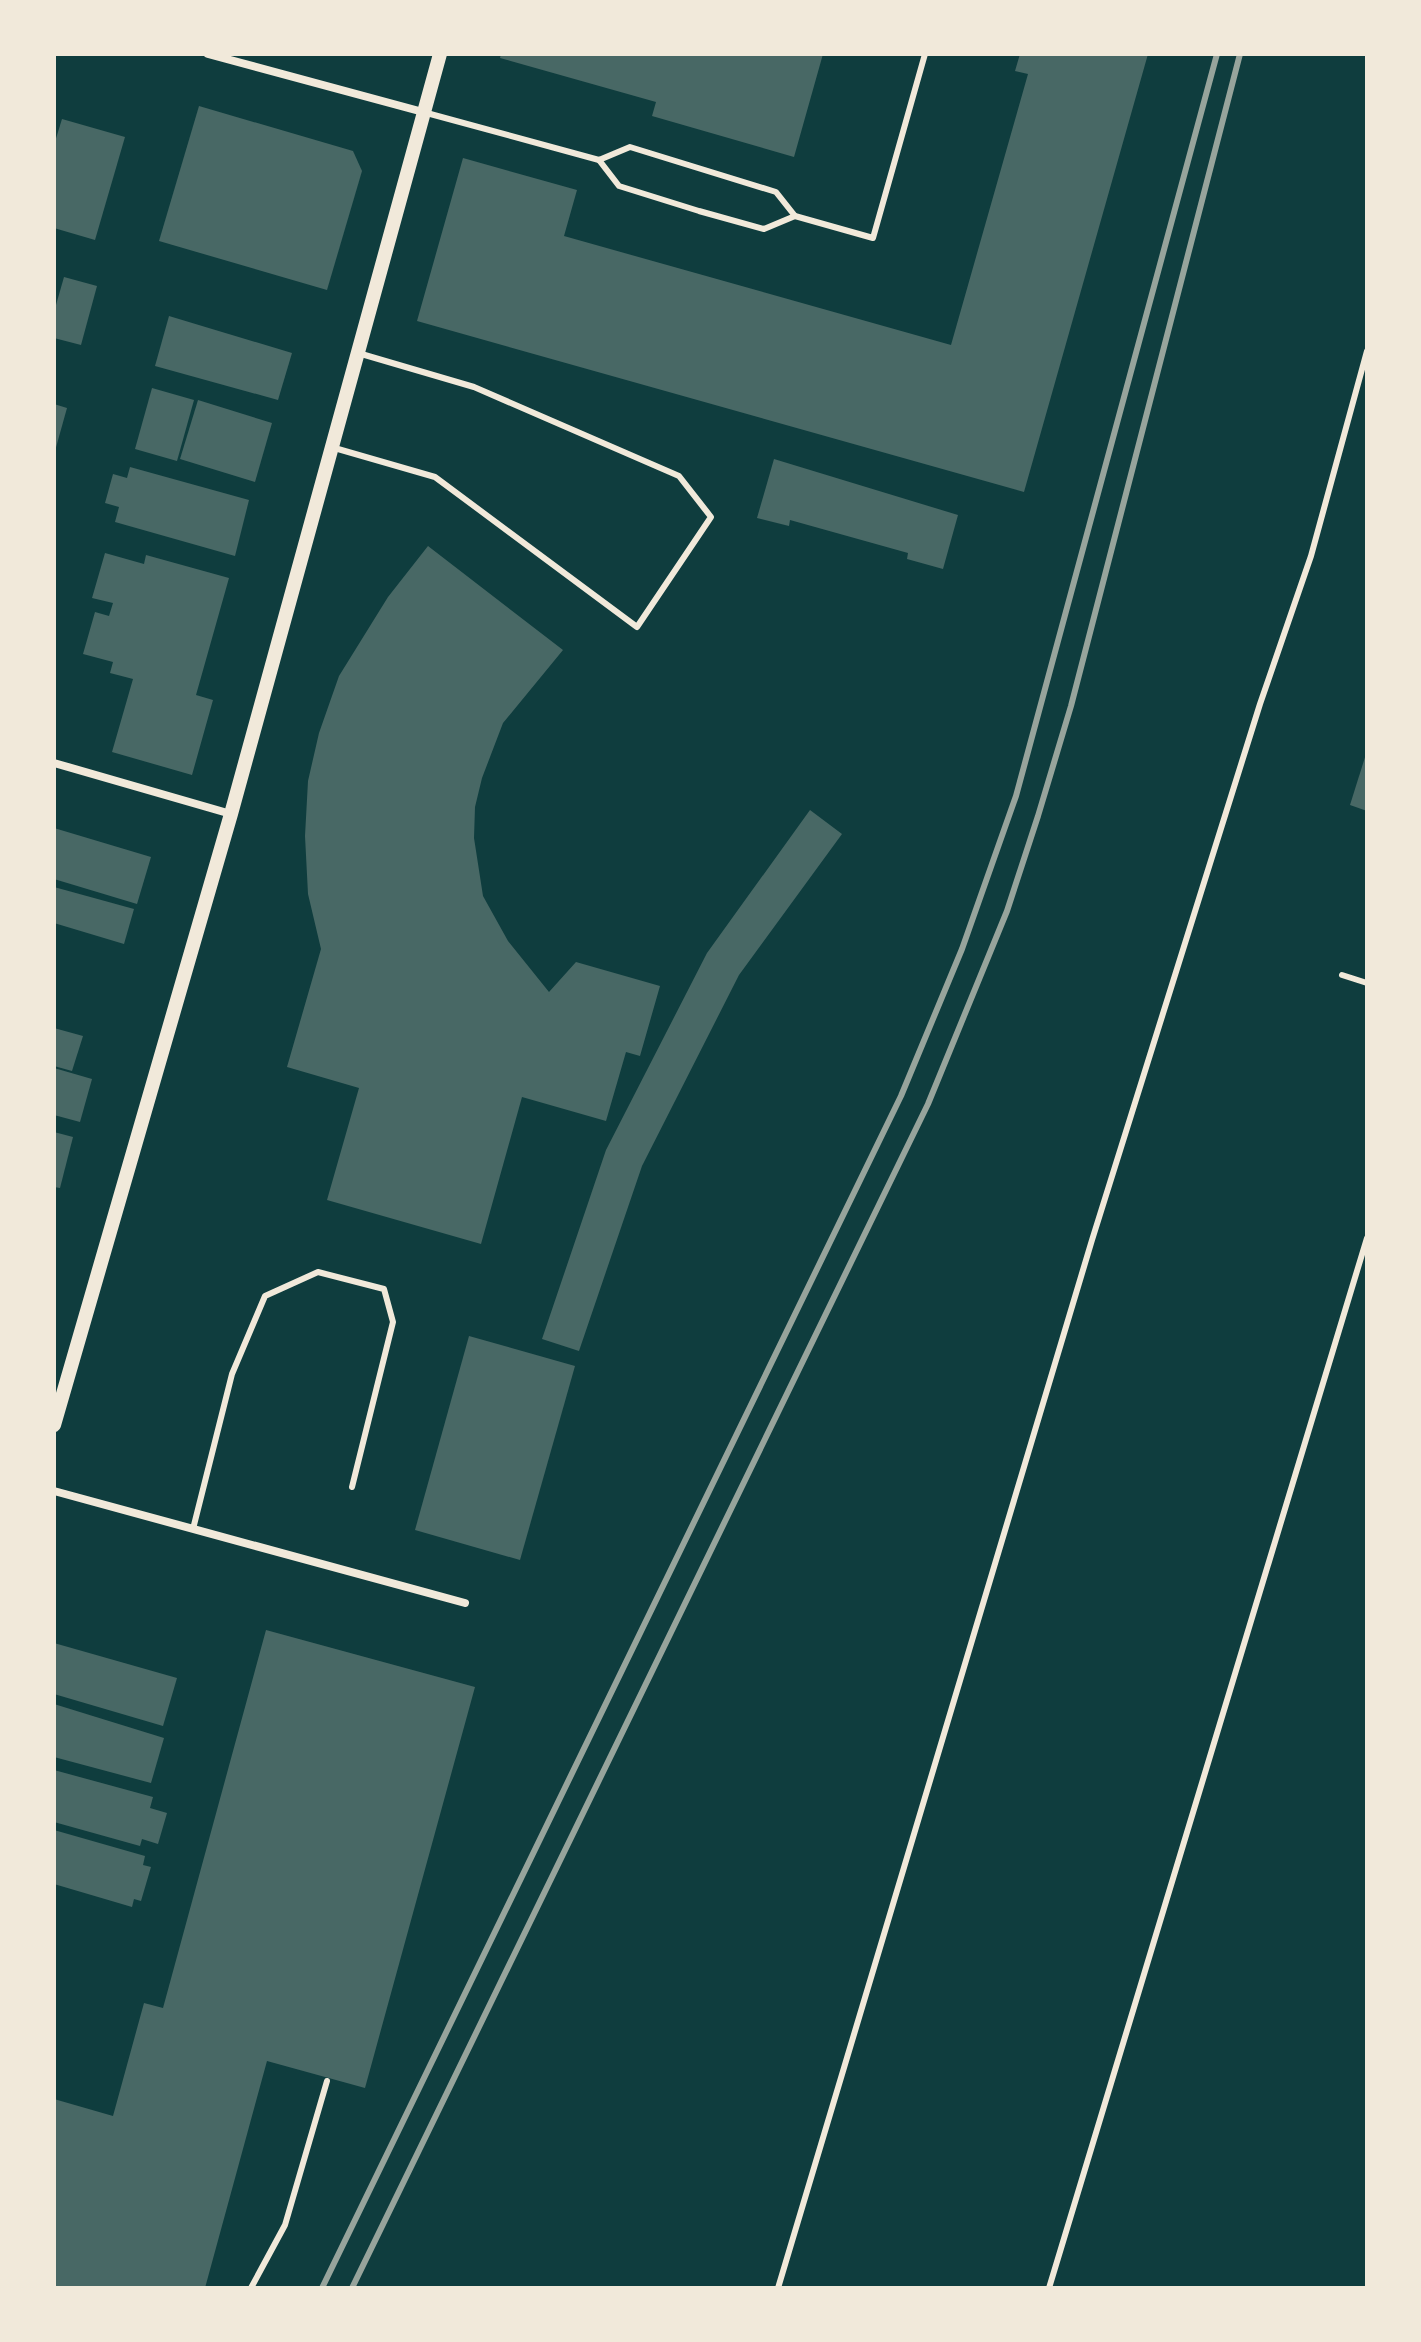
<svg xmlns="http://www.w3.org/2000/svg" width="1421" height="2342" viewBox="0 0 1421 2342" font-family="'Space Grotesk',sans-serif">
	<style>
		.building { fill: #486865 }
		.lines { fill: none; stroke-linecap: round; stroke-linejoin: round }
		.service { stroke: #f1e9da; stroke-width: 6 }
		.minor { stroke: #f1e9da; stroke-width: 8 }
		.tertiary { stroke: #f1e9da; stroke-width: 14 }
		.rail { stroke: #97a49c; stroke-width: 6 }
	</style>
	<rect width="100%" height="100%" fill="#0f3d3e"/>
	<!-- building -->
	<g class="building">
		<polygon points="501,54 823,54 794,157 652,116 656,102 500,58"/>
		<polygon points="1020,54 1148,54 1024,492 417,321 463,158 577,190 564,236 951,345 1028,74 1015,71"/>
		<polygon points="199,106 353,151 362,171 327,290 159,241"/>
		<polygon points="62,119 125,137 95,240 54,228 54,145"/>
		<polygon points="64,277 97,286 81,345 54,338 54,312"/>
		<polygon points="169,316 292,353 278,400 155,366"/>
		<polygon points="152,388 194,400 177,461 135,449"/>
		<polygon points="198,400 272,423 255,482 180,459"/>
		<polygon points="54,404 67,408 55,451 54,451"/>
		<polygon points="774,459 958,515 943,569 907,559 908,553 790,520 789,526 757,518"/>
		<polygon points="130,467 249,500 235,556 115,522 119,507 105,503 113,474 127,478"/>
		<polygon points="428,546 563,650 503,723 482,778 475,807 474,838 483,896 508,941 549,992 576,962 660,986 640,1056 626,1052 606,1121 522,1097 481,1244 327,1200 359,1088 287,1067 321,949 308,894 305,836 308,781 319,733 339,676 388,597"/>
		<polygon points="105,553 144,564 146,555 229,578 196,695 213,700 192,775 112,752 133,679 110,673 113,662 83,654 95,612 109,616 113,603 92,598"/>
		<polygon points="1366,754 1367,755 1367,811 1350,805"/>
		<polygon points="810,810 842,834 739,975 642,1166 579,1351 542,1339 606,1150 707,953"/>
		<polygon points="54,828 151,857 137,904 54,879"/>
		<polygon points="54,887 134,909 124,944 54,923"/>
		<polygon points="54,1028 83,1036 72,1071 54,1066"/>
		<polygon points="54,1068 92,1079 80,1122 54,1115"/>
		<polygon points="54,1132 73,1137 60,1188 54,1187"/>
		<polygon points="469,1336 575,1366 520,1560 415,1530"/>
		<polygon points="266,1630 475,1687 365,2088 267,2061 205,2288 54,2288 54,2099 113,2116 144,2003 163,2008"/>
		<polygon points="54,1643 177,1678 163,1726 54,1694"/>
		<polygon points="54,1704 164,1738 151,1783 54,1757"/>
		<polygon points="54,1770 153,1797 150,1808 167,1813 158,1844 142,1839 140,1846 54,1822"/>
		<polygon points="54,1830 145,1856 143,1865 151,1867 141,1901 134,1899 132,1907 54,1884"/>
	</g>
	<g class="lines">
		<!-- service -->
		<g class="service">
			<polyline points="423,112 599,160 630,147 776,192 795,216 873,238 925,54"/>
			<polyline points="599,160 619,186 699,211 764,229 795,216"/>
			<polyline points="331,447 435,477 637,627 711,517 679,476 474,387 358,353"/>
			<polyline points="1342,975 1367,983"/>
			<polyline points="193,1529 232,1374 265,1296 318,1272 384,1289 393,1322 352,1487"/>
			<polyline points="251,2288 285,2225 327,2081"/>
			<polyline points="778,2288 1092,1240 1260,704 1311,556 1367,351"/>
			<polyline points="1049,2288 1367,1238"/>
		</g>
		<!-- minor -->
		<g class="minor">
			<polyline points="208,54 423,112"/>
			<polyline points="54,763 231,814"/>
			<polyline points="54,1491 465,1603"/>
		</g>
		<!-- tertiary -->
		<polyline class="tertiary" points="54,1425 231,814 440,54"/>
		<!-- rail -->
		<g class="rail">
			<polyline points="322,2288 901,1096 962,949 1016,796 1217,54"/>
			<polyline points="352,2288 928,1104 1007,911 1038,816 1071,706 1240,54"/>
		</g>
	</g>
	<!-- border -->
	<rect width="1421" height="2342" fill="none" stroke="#f1e9da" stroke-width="112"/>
</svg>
